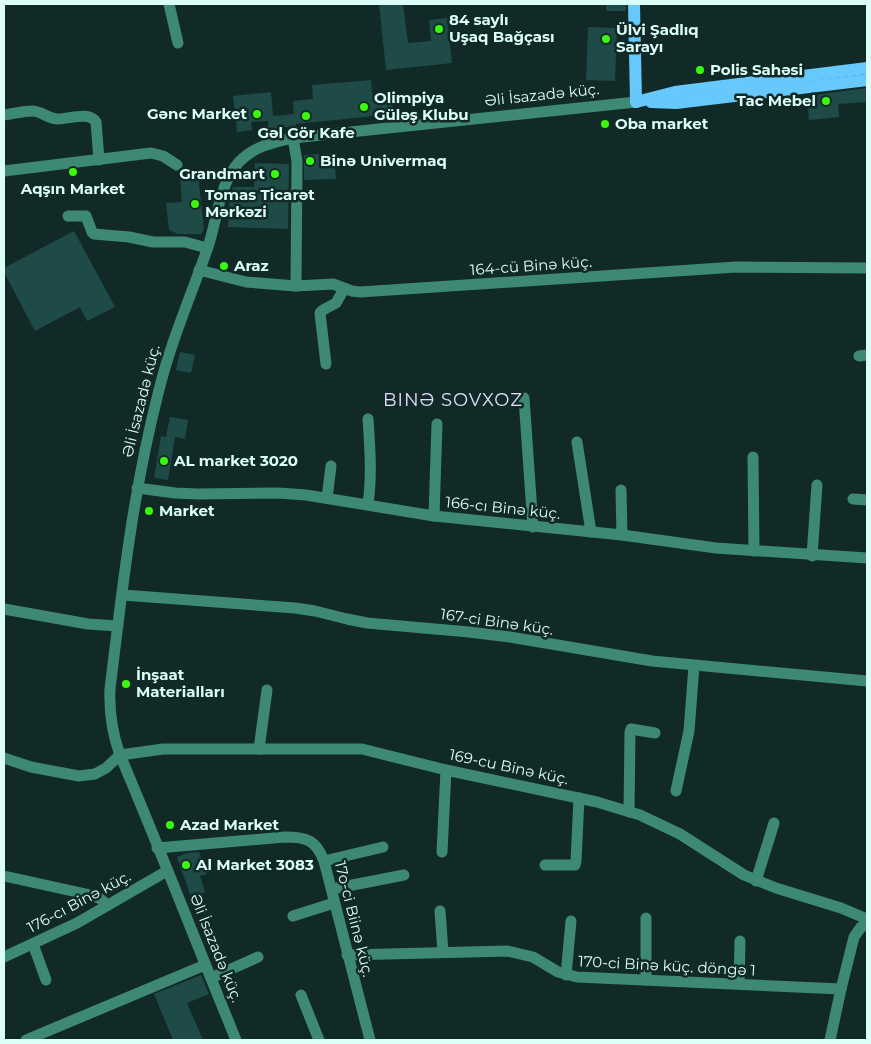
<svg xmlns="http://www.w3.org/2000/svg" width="871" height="1044" viewBox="0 0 871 1044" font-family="Montserrat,sans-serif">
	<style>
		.building { fill: #1e4b47 }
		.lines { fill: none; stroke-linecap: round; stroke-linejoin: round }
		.minor { stroke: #3e8876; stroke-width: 11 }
		.major { stroke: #66c8fb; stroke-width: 12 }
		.poi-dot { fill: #39f90d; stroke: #122a27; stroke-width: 2 }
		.labels { text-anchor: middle; stroke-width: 5; stroke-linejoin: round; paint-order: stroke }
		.poi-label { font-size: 15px; font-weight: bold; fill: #dcfef8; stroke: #122a27; text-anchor: start }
		.street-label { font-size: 15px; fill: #dcfef8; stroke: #122a27 }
		.quarter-label { font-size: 18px; letter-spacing: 1px; fill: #e0defe; stroke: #122a27 }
	</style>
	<rect width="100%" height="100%" fill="#122a27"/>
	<!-- building -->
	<g class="building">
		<polygon points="379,4 403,4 408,43 431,41 429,20 447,18 452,63 386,70"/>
		<rect x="606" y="4" width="20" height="7"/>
		<polygon points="588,27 617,28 615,81 586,80"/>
		<polygon points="371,80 373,101 392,99 393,114 296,124 296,126 268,129 268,121 251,122 252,130 237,132 233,96 271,92 273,116 294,114 293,101 313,99 312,85"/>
		<polygon points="867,88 867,102 838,104 839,117 809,120 807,96"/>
		<polygon points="334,153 336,179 304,180 304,155"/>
		<polygon points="255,163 289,164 288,229 228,227 229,197 233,187 254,187"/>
		<polygon points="198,174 204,229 201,234 178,234 169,230 166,203 182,202 180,176"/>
		<polygon points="74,231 115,307 87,321 80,307 35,331 4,272 4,268"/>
		<polygon points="180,352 195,355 191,373 176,370"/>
		<polygon points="170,417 188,420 185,439 175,437 168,480 154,478 161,436 166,437"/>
		<polygon points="199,852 207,874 200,876 205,892 191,897 177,857 187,853"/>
		<polygon points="201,975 209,994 187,1003 203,1040 173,1040 154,994"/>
	</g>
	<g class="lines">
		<!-- minor -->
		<g class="minor">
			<polyline points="169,4 178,43"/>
			<path d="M4,115c9,-1 19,-4 28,-4 10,0 16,8 26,8 12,0 31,-8 38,3l3,38"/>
			<polyline points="293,138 297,161 296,286"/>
			<polyline points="4,171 151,153 163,156 177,165"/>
			<polyline points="68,216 86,216 92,232 94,234 129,237 153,242 185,242 207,248"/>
			<polyline points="199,270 246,282 296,286 333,284 352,291 360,292 736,267 867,268"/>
			<polyline points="859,356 867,355"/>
			<polyline points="326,364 320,313 323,310 336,303 344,289"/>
			<polyline points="524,398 533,527"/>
			<path d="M368,419c2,29 4,57 0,85"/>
			<polyline points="577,442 591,532"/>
			<polyline points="753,457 754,551"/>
			<polyline points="137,488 175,493 198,494 278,493 306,495 434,516 622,535 716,548 867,558"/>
			<polyline points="621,490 622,535"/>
			<polyline points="327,498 331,466"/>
			<polyline points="853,499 867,500"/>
			<polyline points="434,516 437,424"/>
			<polyline points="812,556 817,485"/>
			<polyline points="123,595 295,608 315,611 347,619 367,623 469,632 510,637 652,661 867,681"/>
			<polyline points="4,609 88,624 118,626"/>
			<polyline points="259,749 267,690"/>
			<polyline points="4,758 31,767 79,776 95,774 106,768 120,755 163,749 362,749 446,770 597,802 640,815 680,834 744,875 776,888 841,908 867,919"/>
			<polyline points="676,791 689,731 694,666"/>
			<polyline points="629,812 630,732 631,729 655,733"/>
			<path d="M157,848l128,-11c22,0 31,3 39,24l46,179"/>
			<polyline points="442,852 446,770"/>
			<polyline points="324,861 383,847"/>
			<polyline points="545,865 575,865 576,861 579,798"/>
			<polyline points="4,876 86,894 99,898 108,905"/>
			<polyline points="756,881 774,823"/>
			<polyline points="332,889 404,875"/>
			<polyline points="440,911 443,952"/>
			<polyline points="293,916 334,903"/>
			<polyline points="33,944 46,980"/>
			<polyline points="347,955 508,951 533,957 558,972 577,977 841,989"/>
			<polyline points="4,957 77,923 167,871"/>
			<polyline points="566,975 571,921"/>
			<polyline points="211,978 258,957"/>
			<polyline points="646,980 646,918"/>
			<polyline points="739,984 740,941"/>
			<polyline points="301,995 319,1040"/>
			<polyline points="26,1040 205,965"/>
			<path d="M236,1040c-39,-95 -76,-191 -116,-285 -8,-22 -11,-43 -10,-66 12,-99 23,-198 48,-295 12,-51 33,-98 50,-147 9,-27 11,-63 31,-85 14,-15 34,-20 54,-24l343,-36"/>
			<polyline points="830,1040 841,989 854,937 861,927 867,925"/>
		</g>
		<!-- major -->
		<g class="major">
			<polyline points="634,4 636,102"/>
			<polyline points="636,102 675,92 867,68"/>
			<polyline points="651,102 676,103 867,80"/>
		</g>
	</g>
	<!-- markers -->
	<g class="poi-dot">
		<circle cx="439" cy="29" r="5"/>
		<circle cx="606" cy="39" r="5"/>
		<circle cx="700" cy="70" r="5"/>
		<circle cx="826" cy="101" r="5"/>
		<circle cx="364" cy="107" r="5"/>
		<circle cx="257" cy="114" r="5"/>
		<circle cx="306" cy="116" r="5"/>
		<circle cx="605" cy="124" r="5"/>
		<circle cx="310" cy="161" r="5"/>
		<circle cx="73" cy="172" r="5"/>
		<circle cx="275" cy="174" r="5"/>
		<circle cx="195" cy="204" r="5"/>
		<circle cx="224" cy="266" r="5"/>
		<circle cx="164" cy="461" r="5"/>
		<circle cx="149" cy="511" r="5"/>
		<circle cx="126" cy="684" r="5"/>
		<circle cx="170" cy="825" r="5"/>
		<circle cx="186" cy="865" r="5"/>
	</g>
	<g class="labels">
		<!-- poi labels -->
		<g class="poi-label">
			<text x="449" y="25">84 saylı<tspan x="449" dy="17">Uşaq Bağçası</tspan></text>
			<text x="616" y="35">Ülvi Şadlıq<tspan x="616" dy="17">Sarayı</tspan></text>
			<text x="710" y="75">Polis Sahəsi</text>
			<text x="374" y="103">Olimpiya<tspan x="374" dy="17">Güləş Klubu</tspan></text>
			<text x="816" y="106" text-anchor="end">Tac Mebel</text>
			<text x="247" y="119" text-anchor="end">Gənc Market</text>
			<text x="615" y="129">Oba market</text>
			<text x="306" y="138" text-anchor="middle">Gəl Gör Kafe</text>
			<text x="320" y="166">Binə Univermaq</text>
			<text x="265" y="179" text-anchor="end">Grandmart</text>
			<text x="73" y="194" text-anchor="middle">Aqşın Market</text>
			<text x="205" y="200">Tomas Ticarət<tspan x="205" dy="17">Mərkəzi</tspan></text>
			<text x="234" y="271">Araz</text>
			<text x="174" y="466">AL market 3020</text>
			<text x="159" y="516">Market</text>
			<text x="136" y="680">İnşaat<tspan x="136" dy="17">Materialları</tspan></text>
			<text x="180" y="830">Azad Market</text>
			<text x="196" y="870">Al Market 3083</text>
		</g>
		<!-- street labels -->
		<g class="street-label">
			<text transform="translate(542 95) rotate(-6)" y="5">Əli İsazadə küç.</text>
			<text transform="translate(531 266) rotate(-4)" y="5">164-cü Binə küç.</text>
			<text transform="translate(141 401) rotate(-76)" y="5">Əli İsazadə küç.</text>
			<text transform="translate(503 508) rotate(6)" y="5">166-cı Binə küç.</text>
			<text transform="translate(497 622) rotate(8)" y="5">167-ci Binə küç.</text>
			<text transform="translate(509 767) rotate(12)" y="5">169-cu Binə küç.</text>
			<text transform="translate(79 902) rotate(-28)" y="5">176-cı Binə küç.</text>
			<text transform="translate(354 919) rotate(76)" y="5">17o-ci Biinə küç.</text>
			<text transform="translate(216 948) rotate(68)" y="5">Əli İsazadə küç.</text>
			<text transform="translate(667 966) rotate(3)" y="5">170-ci Binə küç. döngə 1</text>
		</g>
		<!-- quarter labels -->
		<g class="quarter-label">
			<text x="453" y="406">BINƏ SOVXOZ</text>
		</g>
	</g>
	<!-- border -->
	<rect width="871" height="1044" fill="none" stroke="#dcfef8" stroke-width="10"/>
</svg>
